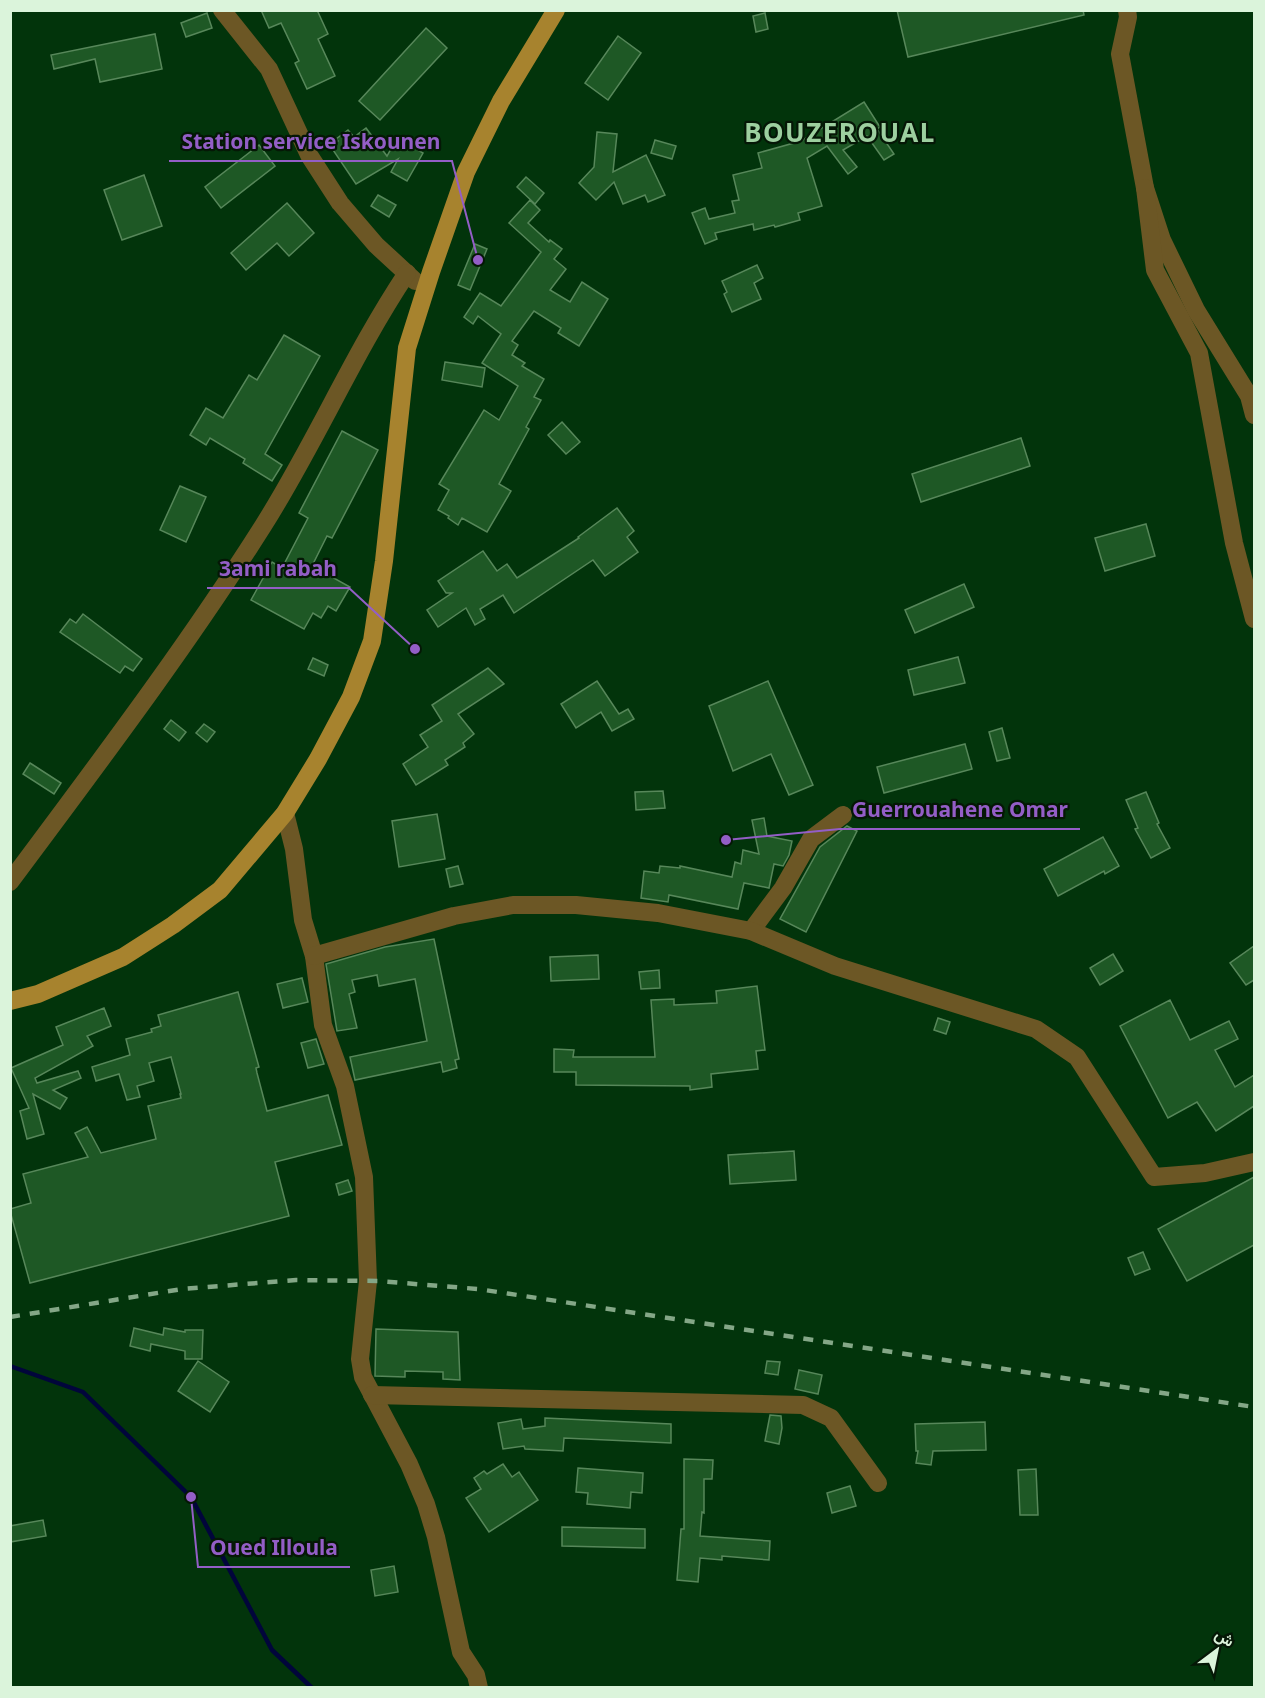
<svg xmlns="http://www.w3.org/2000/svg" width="1265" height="1698" viewBox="0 0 1265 1698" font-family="'Noto Sans',Vazirmatn,sans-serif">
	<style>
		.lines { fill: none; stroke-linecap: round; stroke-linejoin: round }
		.stream { stroke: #01053b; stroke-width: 4.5 }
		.building { fill: #1e5825; stroke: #57875a; stroke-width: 1.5 }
		.minor { stroke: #6c5725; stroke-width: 18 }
		.major { stroke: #a7832e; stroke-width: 18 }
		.rail { stroke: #84a787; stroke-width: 4.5; stroke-dasharray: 10 10; stroke-linecap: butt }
		.labels { text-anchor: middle; stroke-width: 4.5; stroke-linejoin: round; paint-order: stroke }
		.district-label { font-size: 26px; font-weight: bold; letter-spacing: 1.5px; fill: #9dcf9f; stroke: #051706 }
		.leader { fill: none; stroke: #935ec6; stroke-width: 2 }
		.callout-dot { fill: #935ec6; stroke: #051706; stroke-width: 2 }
		.callout-label { font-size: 21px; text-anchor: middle; font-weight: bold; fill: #935ec6; stroke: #051706; stroke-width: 4.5; stroke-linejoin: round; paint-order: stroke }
	</style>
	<rect width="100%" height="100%" fill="#02340b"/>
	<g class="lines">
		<!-- stream -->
		<polyline class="stream" points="10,1366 83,1392 191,1497 272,1650 312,1688"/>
	</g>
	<!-- building -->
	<g class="building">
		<polygon points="261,10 317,10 328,34 318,39 335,76 307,89 295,63 299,61 281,23 269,28"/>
		<polygon points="897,10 1083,10 1084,15 908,57"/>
		<polygon points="207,13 212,28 186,37 181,23"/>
		<polygon points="765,13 768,29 756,32 753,16"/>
		<polygon points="426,28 447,48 380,120 359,101"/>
		<polygon points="155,34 162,69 100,82 95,59 54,69 51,55"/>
		<polygon points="618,36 641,53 608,100 585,83"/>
		<polygon points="864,102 880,127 877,129 894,154 884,160 867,136 843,150 857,167 848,174 827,146 807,158 822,206 798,213 800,220 775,227 774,225 754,230 753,224 715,233 717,239 705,244 692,213 705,208 709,219 735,213 732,201 739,200 733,175 762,168 758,153 801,141"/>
		<polygon points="366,128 387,156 397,138 405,142 409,136 423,144 418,150 423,153 407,181 391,172 398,159 356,184 331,147 338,141 336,139 348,130 354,137"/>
		<polygon points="597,132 617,134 613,172 646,155 665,195 648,202 645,195 623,204 614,182 596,200 579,183 594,167"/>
		<polygon points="655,140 676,146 672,159 651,153"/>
		<polygon points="259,145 275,166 221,208 205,187"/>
		<polygon points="144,175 162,226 122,240 104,190"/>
		<polygon points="526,177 544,193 535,204 517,187"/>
		<polygon points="378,195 396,205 389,217 371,206"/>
		<polygon points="530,200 540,210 528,223 549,242 550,240 562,249 554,259 566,269 550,290 570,302 582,282 608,299 579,346 558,333 561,328 534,311 512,341 518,345 512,355 525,363 522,366 544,379 534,397 541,400 526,427 529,429 499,484 511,491 487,532 462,518 458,525 448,518 449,516 438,510 449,490 439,484 484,410 499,420 518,386 482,363 501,334 478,316 473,324 464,317 480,293 501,306 541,252 509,223"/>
		<polygon points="287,203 314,233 289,256 277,243 246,270 231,253"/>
		<polygon points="475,244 487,249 470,290 458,285"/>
		<polygon points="757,265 763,278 754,283 761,299 732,312 724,294 727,292 722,281"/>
		<polygon points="284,335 320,356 265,454 282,465 272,481 243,463 245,459 210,438 206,445 190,435 206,408 223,418 249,375 257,380"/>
		<polygon points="445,362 485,368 482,387 442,380"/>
		<polygon points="562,422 580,442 566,454 548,435"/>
		<polygon points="342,431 378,450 332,538 327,536 312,566 350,587 336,611 328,606 321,618 313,613 304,629 251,600 272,562 282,568 308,518 299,513"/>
		<polygon points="1021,438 1030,466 921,502 912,474"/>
		<polygon points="180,486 206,497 186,542 160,530"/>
		<polygon points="617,508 634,531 627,537 638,552 605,576 593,560 514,613 503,595 480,609 485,619 475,625 466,608 438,627 427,610 452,593 446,593 438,581 483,551 497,571 507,564 517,578 579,538 578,537"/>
		<polygon points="1146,524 1155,556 1105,571 1095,538"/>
		<polygon points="964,584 974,607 915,633 905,610"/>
		<polygon points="83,614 142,659 133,671 125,666 120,673 60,632 70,619 76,623"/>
		<polygon points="958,657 965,683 914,695 908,670"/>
		<polygon points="313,658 328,665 324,676 308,669"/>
		<polygon points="488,668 504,684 458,714 474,734 463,743 465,747 445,760 448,765 416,785 403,764 428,747 420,735 442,721 432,705"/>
		<polygon points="597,681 619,714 628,709 634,719 612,731 601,712 576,728 561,704"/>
		<polygon points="768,681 813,785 789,795 771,754 733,771 709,706"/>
		<polygon points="171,720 186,732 179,741 164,729"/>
		<polygon points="204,724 215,732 207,742 196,733"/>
		<polygon points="1002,728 1010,758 997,761 989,732"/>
		<polygon points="965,744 972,769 884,793 877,767"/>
		<polygon points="30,763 61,783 54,794 23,774"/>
		<polygon points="663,791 665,808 636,810 635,792"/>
		<polygon points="1146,792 1159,823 1157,824 1170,848 1151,858 1135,829 1138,828 1126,800"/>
		<polygon points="437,814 445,859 399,867 392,821"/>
		<polygon points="764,818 767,836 792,841 789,855 783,866 774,864 769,888 744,883 738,909 669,895 668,902 641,898 644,871 659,873 660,866 680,868 680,866 732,877 735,862 741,864 743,850 759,854 752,820"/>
		<polygon points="847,826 857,831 806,932 780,919 820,847"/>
		<polygon points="1103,837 1119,866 1105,874 1104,871 1058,896 1044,869"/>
		<polygon points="458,866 463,884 450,887 446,869"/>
		<polygon points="434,939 459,1059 455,1060 457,1068 443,1072 441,1062 355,1080 350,1057 427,1041 415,979 379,986 377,975 352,980 355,992 349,994 357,1028 337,1031 326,964 385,947"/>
		<polygon points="1254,946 1254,980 1246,985 1230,963"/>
		<polygon points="1113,954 1123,971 1100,985 1090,968"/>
		<polygon points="598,955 599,979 551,981 550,957"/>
		<polygon points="659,970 660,988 641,989 639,972"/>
		<polygon points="302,978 308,1002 283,1008 277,984"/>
		<polygon points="757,986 765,1050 756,1051 758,1069 711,1074 712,1087 690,1090 690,1086 576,1085 576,1072 554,1072 554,1049 574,1050 573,1057 655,1057 651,1000 674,999 674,1005 717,1003 716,991"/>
		<polygon points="238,992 259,1067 256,1068 257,1073 267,1111 328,1095 342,1145 275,1162 289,1216 30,1283 10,1211 10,1209 31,1203 23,1174 88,1157 75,1133 87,1127 101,1153 156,1139 148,1106 181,1098 180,1094 181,1094 171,1057 149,1063 154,1081 137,1086 140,1097 127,1100 119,1074 96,1081 92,1067 130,1055 126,1039 152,1032 151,1029 161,1026 158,1015"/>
		<polygon points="1170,1000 1190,1040 1229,1021 1238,1039 1215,1050 1235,1087 1254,1075 1254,1106 1216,1131 1197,1102 1168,1118 1120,1026"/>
		<polygon points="104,1008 111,1026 87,1036 93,1046 35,1078 37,1083 78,1071 81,1078 53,1090 67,1098 60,1109 33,1094 44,1134 27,1139 20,1111 29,1108 11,1068 63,1045 56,1027"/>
		<polygon points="938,1018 950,1022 946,1034 934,1030"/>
		<polygon points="316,1039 324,1064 308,1068 301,1043"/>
		<polygon points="794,1151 796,1180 730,1184 728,1155"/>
		<polygon points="1254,1177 1254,1245 1187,1281 1158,1229"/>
		<polygon points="348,1180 352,1191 339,1195 336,1184"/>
		<polygon points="1143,1252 1150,1269 1135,1275 1128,1258"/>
		<polygon points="134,1328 163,1335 164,1328 185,1332 185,1330 203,1330 202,1359 185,1359 185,1351 151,1344 150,1351 130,1346"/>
		<polygon points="376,1329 458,1332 460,1380 443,1379 443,1372 405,1371 405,1377 375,1376"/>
		<polygon points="198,1361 229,1382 210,1412 178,1391"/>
		<polygon points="767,1361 780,1362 778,1375 765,1373"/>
		<polygon points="799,1370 822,1375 818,1394 795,1389"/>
		<polygon points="770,1415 781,1416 782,1428 779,1444 765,1441"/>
		<polygon points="545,1418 671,1424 671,1443 564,1438 563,1451 525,1449 524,1446 503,1449 498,1423 521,1419 523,1429 545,1426"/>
		<polygon points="985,1422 986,1450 933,1451 931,1465 916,1463 918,1451 916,1451 915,1424"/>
		<polygon points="684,1459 713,1460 712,1479 704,1479 704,1513 702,1512 700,1536 770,1541 769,1560 722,1556 722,1560 700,1558 698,1582 677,1580 681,1529 684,1529"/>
		<polygon points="503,1464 512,1477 519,1472 538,1500 489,1532 466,1498 481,1489 474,1478 484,1471 487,1474"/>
		<polygon points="578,1468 643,1473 642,1493 631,1492 630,1508 587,1504 588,1493 576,1492"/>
		<polygon points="1036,1469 1038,1515 1020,1515 1018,1470"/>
		<polygon points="850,1486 856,1506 832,1513 827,1493"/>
		<polygon points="43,1520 46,1536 10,1542 10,1526"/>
		<polygon points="562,1527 645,1529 645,1548 562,1546"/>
		<polygon points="394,1566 398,1592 375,1596 371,1570"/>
	</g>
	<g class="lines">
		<!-- minor -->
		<g class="minor">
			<polyline points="222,10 269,69 309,155 340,203 376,245 415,281"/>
			<polyline points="1127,10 1128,17 1120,54 1145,188 1162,240 1196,310 1249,396 1254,415"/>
			<polyline points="1145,188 1155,270 1199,353 1234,543 1254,619"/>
			<polyline points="285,813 294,849 303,920 314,956 323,1025 345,1086 364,1177 368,1281 360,1359 363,1377 409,1464 426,1504 436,1537 461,1652 476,1675 479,1688"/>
			<path d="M10,882c87,-117 175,-233 253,-356 52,-82 90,-172 144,-253"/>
			<polyline points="751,931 783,888 811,839 843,815"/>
			<polyline points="314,956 454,916 513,905 576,905 658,913 751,931 835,966 1036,1029 1077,1057 1154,1177 1205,1173 1254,1162"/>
			<polyline points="372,1395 803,1405 831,1418 878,1483"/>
		</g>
		<!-- major -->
		<polyline class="major" points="10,1001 38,994 123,957 173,925 220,890 285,813 318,759 351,697 372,641 384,561 407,348 431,272 466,172 501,101 556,10"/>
		<!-- rail -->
		<polyline class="rail" points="10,1317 182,1289 296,1280 378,1281 478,1289 1254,1407"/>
	</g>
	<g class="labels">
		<!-- district labels -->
		<g class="district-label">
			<text x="840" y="142">BOUZEROUAL</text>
		</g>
	</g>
	<!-- callouts -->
	<path class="leader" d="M478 260L452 161H169M415 649L349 588H207M726 840L840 829H1080M191 1497L198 1567H350"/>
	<g class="callout-dot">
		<circle cx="478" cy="260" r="6"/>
		<circle cx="415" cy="649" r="6"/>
		<circle cx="726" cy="840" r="6"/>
		<circle cx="191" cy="1497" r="6"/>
	</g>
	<g class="callout-label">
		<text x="311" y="149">Station service Iskounen</text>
		<text x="278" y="576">3ami rabah</text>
		<text x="960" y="817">Guerrouahene Omar</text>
		<text x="274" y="1555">Oued Illoula</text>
	</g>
	<!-- border -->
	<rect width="1265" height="1698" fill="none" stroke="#dbf4db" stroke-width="24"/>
	<!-- north arrow -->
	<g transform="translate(1217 1650) rotate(32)" stroke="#051706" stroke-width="4.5" paint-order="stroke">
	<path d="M0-4.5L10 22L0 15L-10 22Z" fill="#dbf4db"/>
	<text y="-9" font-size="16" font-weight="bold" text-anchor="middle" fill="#dbf4db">ش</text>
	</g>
</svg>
